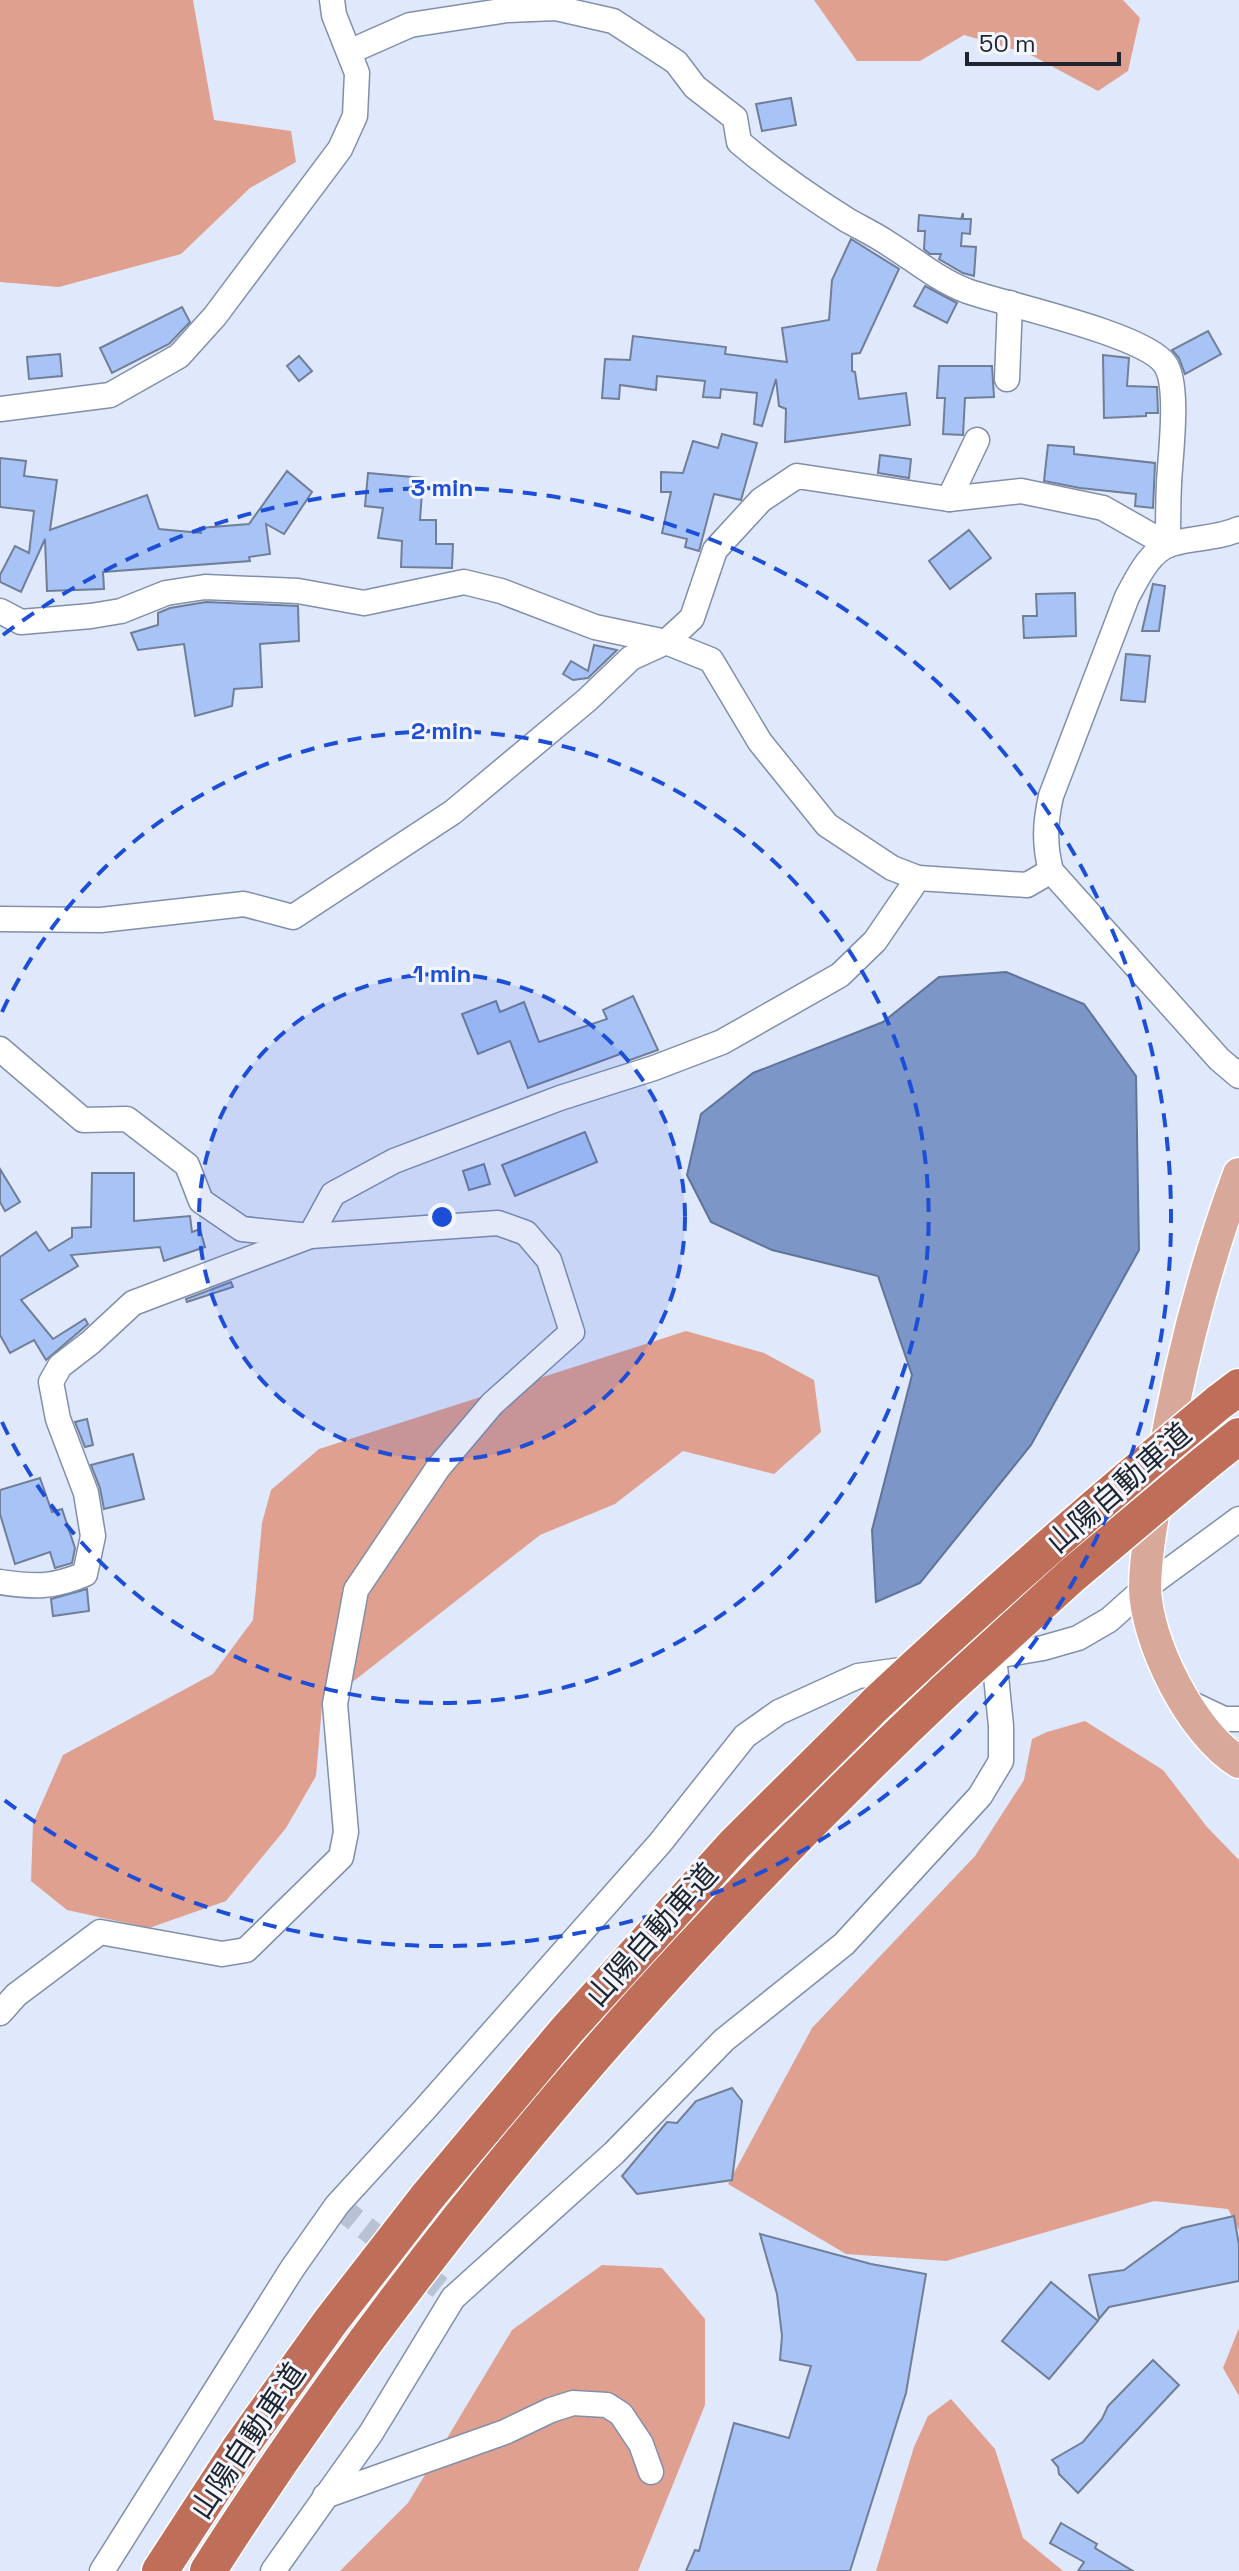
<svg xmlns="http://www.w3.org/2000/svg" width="1239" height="2571" viewBox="0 0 1239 2571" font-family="'Space Grotesk','Noto Sans JP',sans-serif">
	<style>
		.forest { fill: #dfa090 }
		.water { fill: #7c96c8; stroke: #60749a; stroke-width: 2 }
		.building { fill: #a8c4f7; stroke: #707e98; stroke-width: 2 }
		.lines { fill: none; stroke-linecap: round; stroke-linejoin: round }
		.minor-tunnel { stroke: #b9c2d2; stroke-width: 24; stroke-dasharray: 24 12; stroke-linecap: butt }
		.minor-casing { stroke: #818faa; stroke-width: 27 }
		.major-casing { stroke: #fff; stroke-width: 35 }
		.highway-casing { stroke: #fff; stroke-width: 39 }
		.minor { stroke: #fff; stroke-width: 24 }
		.major { stroke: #d8a89b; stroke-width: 32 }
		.highway { stroke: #be6e59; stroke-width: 36 }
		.highway-bridge-casing { stroke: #fff; stroke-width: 39; stroke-linecap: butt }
		.highway-bridge { stroke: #be6e59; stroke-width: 36 }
		.ring { fill: none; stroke: #1d4ed8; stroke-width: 4; stroke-dasharray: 14 10 }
		.labels { text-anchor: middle; stroke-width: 6; stroke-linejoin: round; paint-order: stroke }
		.street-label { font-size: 30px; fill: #1f2530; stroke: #f3f6fc }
		.centre { fill: #1d4ed8; stroke: #f3f6fc; stroke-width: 4 }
		.ring-label { font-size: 24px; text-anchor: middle; font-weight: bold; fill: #1d4ed8; stroke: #f3f6fc; stroke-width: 6; stroke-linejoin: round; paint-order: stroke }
	</style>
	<rect width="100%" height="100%" fill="#e0e9fb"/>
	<!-- forest -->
	<g class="forest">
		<polygon points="0,0 193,0 214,120 291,131 296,162 250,188 181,254 59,287 0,282"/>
		<polygon points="814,0 1123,0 1140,18 1128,71 1098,91 1029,54 964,35 920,61 857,61"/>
		<polygon points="686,1331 764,1353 814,1380 821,1432 774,1474 683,1451 615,1504 540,1535 322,1706 316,1776 286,1828 226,1901 149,1928 67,1910 31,1881 33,1823 63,1755 213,1674 253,1620 262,1523 271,1490 319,1449"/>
		<polygon points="1085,1721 1163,1770 1207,1827 1239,1860 1239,2230 1228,2209 1154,2201 946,2261 846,2254 728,2184 812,2028 975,1856 1024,1780 1032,1739 1047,1732"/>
		<polygon points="602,2265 662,2268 705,2319 705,2405 638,2571 340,2571 408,2503 512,2330"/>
		<polygon points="1239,2328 1239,2396 1223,2368"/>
		<polygon points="951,2399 995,2449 1023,2538 1063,2571 876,2571 914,2447 928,2416"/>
	</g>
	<!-- water -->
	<polygon class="water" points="1006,972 1084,1004 1136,1076 1139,1250 1031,1445 920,1583 876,1602 872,1530 912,1375 878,1276 772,1250 711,1222 687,1175 701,1114 753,1073 883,1022 939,977"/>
	<!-- building -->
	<g class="building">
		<polygon points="791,98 796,125 762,131 756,104"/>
		<polygon points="963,213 963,219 971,219 970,234 962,233 961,246 976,247 974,276 963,273 939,259 941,254 930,254 924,249 925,231 918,231 919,215 961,219"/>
		<polygon points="851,239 899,269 860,353 852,354 852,371 855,372 859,399 906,393 910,425 785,442 786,409 779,406 776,379 762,426 754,424 757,393 721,389 720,398 703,397 705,381 657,376 656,390 620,385 619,399 602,398 605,359 630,360 633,336 726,347 725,354 787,362 782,328 829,320 832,280"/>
		<polygon points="925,286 957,303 947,323 914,306"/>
		<polygon points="182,307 190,322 169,344 112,373 100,348"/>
		<polygon points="1208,331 1221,354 1185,374 1179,358 1172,350"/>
		<polygon points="60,354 62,376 29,379 27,357"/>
		<polygon points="1103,355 1129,358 1127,386 1157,387 1158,413 1146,413 1146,416 1104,418"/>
		<polygon points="299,356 312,371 299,381 287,366"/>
		<polygon points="939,366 992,366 994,397 965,398 963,435 943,434 945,398 937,398"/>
		<polygon points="722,434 757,443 741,500 714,494 699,551 685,547 687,539 662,533 671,492 661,492 661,472 683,473 693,441 718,448"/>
		<polygon points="1048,445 1074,447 1074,454 1155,463 1153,508 1135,506 1136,494 1080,488 1044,481"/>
		<polygon points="880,455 911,459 909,478 878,473"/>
		<polygon points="0,458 26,461 24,476 57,480 50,530 147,495 159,529 201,533 200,528 249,524 287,471 312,492 284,534 266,524 270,554 249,557 250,561 103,572 104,589 47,591 45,539 21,592 0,582 0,575 15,546 29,553 34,511 0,507"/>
		<polygon points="368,473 423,478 420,520 436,520 436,544 453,544 452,568 401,567 402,541 378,538 383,508 365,506"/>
		<polygon points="969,530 991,558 950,589 929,561"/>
		<polygon points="1153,584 1165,586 1159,631 1142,631"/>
		<polygon points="1075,593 1076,636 1024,638 1023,616 1037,616 1036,594"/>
		<polygon points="206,602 298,606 299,641 260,644 262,687 234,689 232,706 195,716 184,644 138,650 131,633 158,625 158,613 170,608"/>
		<polygon points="594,645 617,650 588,678 573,680 563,674 571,661 588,671"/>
		<polygon points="1126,654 1150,656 1145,702 1121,700"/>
		<polygon points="633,996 658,1050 627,1061 623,1053 528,1088 510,1041 478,1054 462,1014 496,1001 500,1012 524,1002 539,1042 607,1019 603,1010"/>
		<polygon points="585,1132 597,1162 515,1196 502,1165"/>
		<polygon points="484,1164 490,1184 469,1190 463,1171"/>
		<polygon points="0,1169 20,1202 5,1211 0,1202"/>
		<polygon points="92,1173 134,1173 134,1221 190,1216 192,1232 200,1229 205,1247 164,1261 160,1247 71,1255 78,1266 21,1300 53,1339 85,1319 88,1324 46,1360 34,1340 10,1353 0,1335 0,1257 36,1232 49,1251 72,1237 72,1228 91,1227"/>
		<polygon points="231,1282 233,1287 187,1302 186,1299"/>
		<polygon points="87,1419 93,1445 85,1447 75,1422"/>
		<polygon points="133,1454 144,1499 104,1509 100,1488 91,1465"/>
		<polygon points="40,1478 52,1512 62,1509 75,1548 72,1563 55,1568 50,1552 15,1564 0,1514 0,1490"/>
		<polygon points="87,1589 89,1611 53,1616 51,1599"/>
		<polygon points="732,2088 742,2101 732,2180 637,2194 622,2176 667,2122 677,2123 696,2101"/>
		<polygon points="1234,2216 1239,2245 1239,2281 1109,2307 1099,2319 1089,2275 1124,2270 1182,2228"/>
		<polygon points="760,2234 871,2264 926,2274 906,2393 850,2571 686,2571 695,2550 699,2551 734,2423 789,2438 811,2366 780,2360 782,2336 777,2294"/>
		<polygon points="1051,2282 1098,2321 1049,2379 1002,2341"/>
		<polygon points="1153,2360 1179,2385 1078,2493 1059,2474 1058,2467 1052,2460 1083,2442 1102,2419 1108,2406"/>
		<polygon points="1061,2523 1097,2544 1095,2548 1133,2571 1078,2571 1084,2562 1050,2543"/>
	</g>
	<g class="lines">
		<!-- minor-tunnel -->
		<polyline class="minor-tunnel" points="337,2205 453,2298"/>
		<defs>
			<g id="minor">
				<path d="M349,52l61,-27 98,-15 48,-2 57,13 63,41 19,25 40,31 4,24c34,29 70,54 108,78 14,8 29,15 42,24 26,16 49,36 78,47 40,14 177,43 198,73 15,21 5,93 4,120 -1,20 -1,41 -1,61"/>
				<polyline points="1007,379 1010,303"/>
				<polyline points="0,409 110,395 179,356 215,316 340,149 355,116 357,73 334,15 332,0"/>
				<polyline points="949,499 977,440"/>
				<path d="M1239,529c-22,10 -46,8 -68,15 -22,7 -34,35 -44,53l-76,199c-6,27 -7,48 0,75l168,188 20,17"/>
				<polyline points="0,611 21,622 91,616 121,611 166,593 205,587 298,591 364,603 464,582 501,591 595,627 666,642 711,660 760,742 827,825 892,868 918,878 1027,885 1051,871"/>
				<polyline points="0,919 101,920 244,904 293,917 453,812 587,700 631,658 666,642 692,618 715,550 761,500 797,476 949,499 1021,491 1103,508 1168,545"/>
				<polyline points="0,1049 83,1120 127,1119 187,1165 201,1201 242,1229 310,1236 498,1223 526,1233 549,1260 572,1332 492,1404 438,1468 356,1590 335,1704 346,1832 341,1857 246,1950 222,1954 100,1932 16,1995 0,2013"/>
				<path d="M0,1582c35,5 52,6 85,-8l8,-38 -7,-43 -28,-74 -7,-37 9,-16 31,-24 42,-39 177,-67 23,-42 61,-33 166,-63 94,-30 68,-26 118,-67 35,-34 43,-63"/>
				<polyline points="983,1658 1043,1648 1078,1638 1109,1620 1145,1588 1239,1519"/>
				<polyline points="1186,1701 1224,1719 1239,1719"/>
				<polyline points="325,2496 505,2432 551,2410 573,2403 607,2405 621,2414 641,2444 651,2472"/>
				<polyline points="102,2571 292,2269 337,2205 424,2110 660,1843 745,1736 779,1712 858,1676 915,1668"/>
				<polyline points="273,2571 371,2433 453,2298 614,2153 724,2040 844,1944 980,1796 1001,1761 1001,1726 994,1656"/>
			</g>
			<path id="major" d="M1239,1174c-36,97 -61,196 -78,298 -7,37 -15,76 -16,114 0,54 47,148 94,176"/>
			<g id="highway">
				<polyline points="1218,1403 1239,1387"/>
				<polyline points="1204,1464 1239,1436"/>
				<polyline points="160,2571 240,2448 331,2321 428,2196 567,2030 734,1845 877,1703"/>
				<path d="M208,2571c206,-323 458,-616 736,-879"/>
			</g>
		</defs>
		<!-- minor casing -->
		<use href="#minor" class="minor-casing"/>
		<!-- major casing -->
		<use href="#major" class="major-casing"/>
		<!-- highway casing -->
		<use href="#highway" class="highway-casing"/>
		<!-- minor -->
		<use href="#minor" class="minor"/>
		<!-- major -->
		<use href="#major" class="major"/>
		<!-- highway -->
		<use href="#highway" class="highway"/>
		<defs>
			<g id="highway-bridge">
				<polyline points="944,1692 1071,1576 1204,1464"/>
				<path d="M877,1703c111,-104 225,-204 341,-300"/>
			</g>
		</defs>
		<!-- highway-bridge casing -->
		<use href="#highway-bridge" class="highway-bridge-casing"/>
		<!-- highway-bridge -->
		<use href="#highway-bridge" class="highway-bridge"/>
	</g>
	<!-- distance rings -->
	<circle cx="442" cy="1217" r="243" fill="#1d4ed8" fill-opacity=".12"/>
	<g class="ring">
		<circle cx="442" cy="1217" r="243"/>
		<path d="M2 1012A486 486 0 1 1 2 1422"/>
		<path d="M3 635A729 729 0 1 1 3 1799"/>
	</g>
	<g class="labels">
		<!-- street labels -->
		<g class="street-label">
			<text transform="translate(1119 1488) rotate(-41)" y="10">山陽自動車道</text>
			<text transform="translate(652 1935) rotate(-48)" y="10">山陽自動車道</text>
			<text transform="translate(248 2441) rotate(-56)" y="10">山陽自動車道</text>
		</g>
	</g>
	<circle cx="442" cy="1217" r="12" class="centre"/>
	<g class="ring-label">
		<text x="442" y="496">3 min</text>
		<text x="442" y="739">2 min</text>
		<text x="442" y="982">1 min</text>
	</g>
	<!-- scale -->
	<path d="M967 52v12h152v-12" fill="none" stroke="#1f2530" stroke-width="4"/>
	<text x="979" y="52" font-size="24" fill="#1f2530" stroke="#f3f6fc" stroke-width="6" paint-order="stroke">50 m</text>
</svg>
